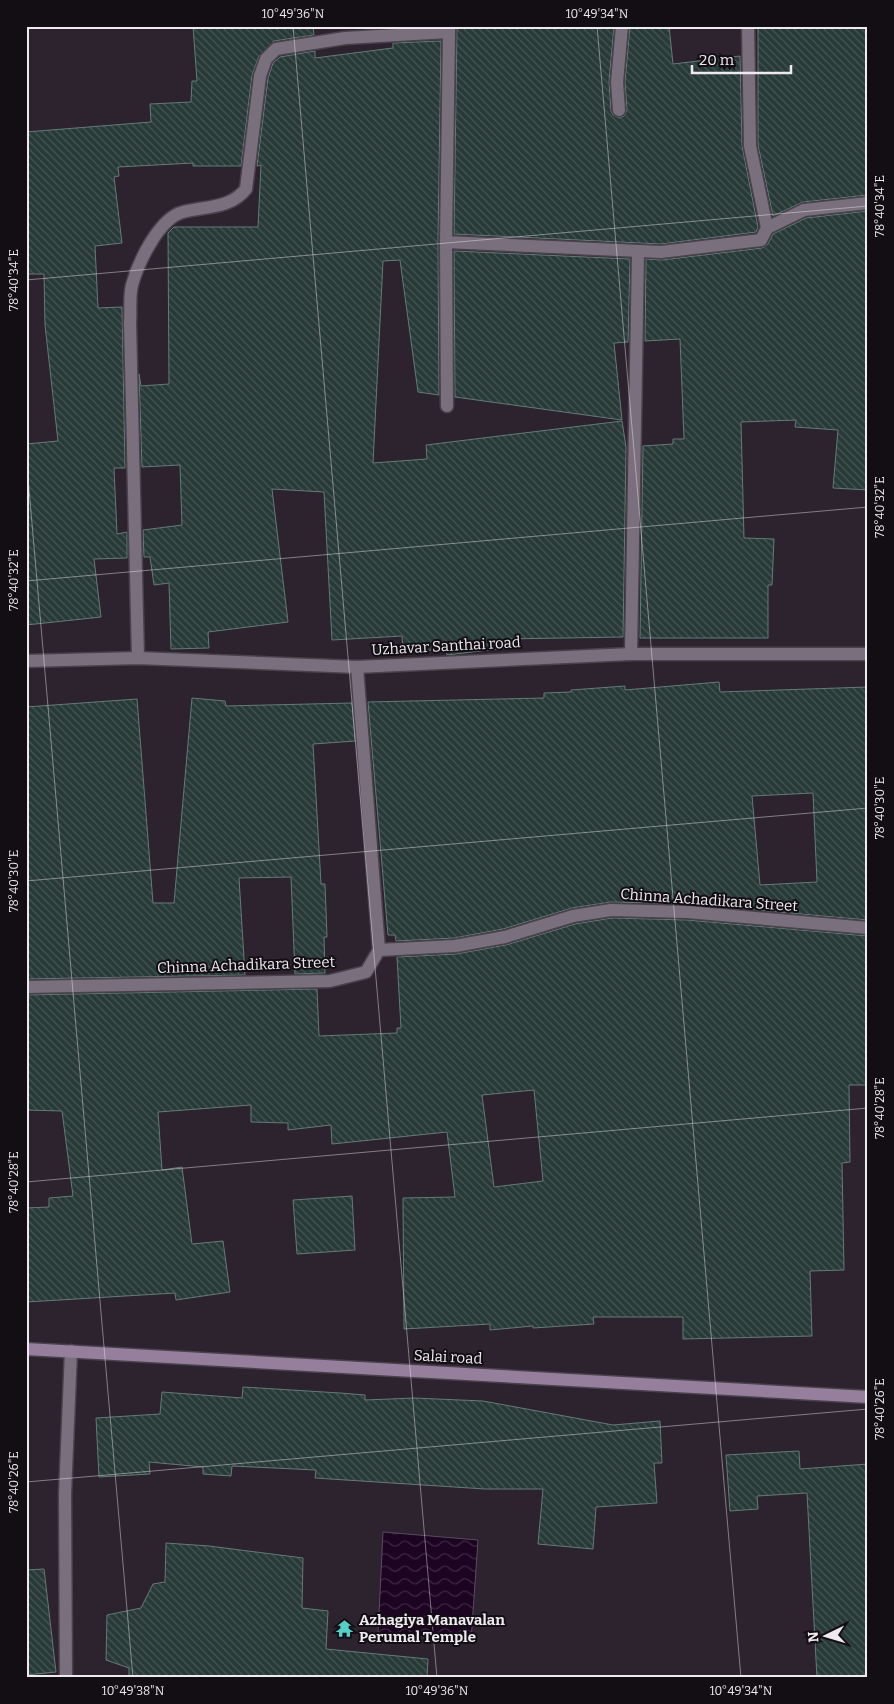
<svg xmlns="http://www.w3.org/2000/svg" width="894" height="1704" viewBox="0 0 894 1704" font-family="Bitter,serif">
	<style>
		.water { fill: url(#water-waves); stroke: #5b4960 }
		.building { fill: url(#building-back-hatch); stroke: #657a78; fill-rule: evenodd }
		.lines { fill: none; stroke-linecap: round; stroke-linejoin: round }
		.minor-casing { stroke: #49414b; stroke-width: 15 }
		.secondary-casing { stroke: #49414b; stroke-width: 15 }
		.minor { stroke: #7a707d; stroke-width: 12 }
		.secondary { stroke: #967e9d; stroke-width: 12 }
		.ticks { fill: none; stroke: #efe9f1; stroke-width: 1; stroke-opacity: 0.45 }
		.labels { text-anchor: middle; stroke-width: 4; stroke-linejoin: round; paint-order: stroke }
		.street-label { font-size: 15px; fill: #efe9f1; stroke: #120e13 }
		.poi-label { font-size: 15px; font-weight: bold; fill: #efe9f1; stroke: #120e13; text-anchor: start }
		.neatline { fill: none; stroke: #efe9f1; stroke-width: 2 }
		.ticks-label { font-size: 12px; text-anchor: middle; fill: #efe9f1 }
	</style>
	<defs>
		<pattern id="water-waves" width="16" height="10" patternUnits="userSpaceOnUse" patternTransform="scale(1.25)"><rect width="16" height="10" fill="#1c0422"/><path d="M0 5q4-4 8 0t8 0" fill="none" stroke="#3d2943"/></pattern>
		<pattern id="building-back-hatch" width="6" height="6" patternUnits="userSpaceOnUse" patternTransform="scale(1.25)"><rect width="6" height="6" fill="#273a38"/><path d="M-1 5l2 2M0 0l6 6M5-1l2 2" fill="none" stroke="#475655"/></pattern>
	</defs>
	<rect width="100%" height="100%" fill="#2c232e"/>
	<!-- water -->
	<polygon class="water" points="383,1532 478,1540 471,1641 378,1633"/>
	<!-- building -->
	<g class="building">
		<polygon points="193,26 313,26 314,35 274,41 259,56 252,75 241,166 193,166 193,163 118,167 119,176 114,177 122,243 95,246 98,308 122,307 125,468 114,468 117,534 127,532 127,558 94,559 101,617 26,625 26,444 58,441 45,325 44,274 26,274 26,132 151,122 150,104 191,102 192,81 197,81"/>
		<polygon points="457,26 614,26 609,82 611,111 613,115 619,118 624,116 627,110 625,82 630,26 669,26 673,64 740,56 742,146 758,227 756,232 661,244 454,234"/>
		<polygon points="758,26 868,26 868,195 803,202 773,216 758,145"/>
		<polygon points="441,41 438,242 439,395 418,392 400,260 383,261 373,463 427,459 426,445 622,421 626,447 623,637 505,639 506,648 447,655 446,649 403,652 402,636 332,640 324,492 272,489 288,622 208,632 209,648 171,649 169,583 154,585 150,557 144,557 143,530 182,525 180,465 142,467 139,374 141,386 169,384 168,233 174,227 258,227 261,165 257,166 268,78 273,63 280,57 315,51 315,58 393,48 393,43"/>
		<polygon points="868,211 868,490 833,488 838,430 795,427 796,420 741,422 744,538 774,539 772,585 768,585 768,638 640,638 643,446 673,444 673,439 684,439 680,339 645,341 646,259 662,260 762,248 768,244 773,234 806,218"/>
		<polygon points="454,251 630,259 628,342 614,343 622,420 455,397"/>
		<path d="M719,682l1,10 148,-5v233l-180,-16 -77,-2 -39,6 -69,21 -49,9 -58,3 -1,-6h-7l-20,-233 176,-4v-5l27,-1v-2l54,-4v4zM813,793l4,89 -57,3 -8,-89z"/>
		<polygon points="192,698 225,701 226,706 352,703 355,741 313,744 321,884 325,884 327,937 324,937 325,973 295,974 291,877 239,878 245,975 26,979 26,707 137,699 153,903 174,903"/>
		<path d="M612,918l75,2 181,16v149h-19l1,77 -8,1 2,107 -34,1 2,65 -129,3v-22h-90l1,7 -61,4v-2l-43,4v-6l-86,5 -1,-131 52,-1 -8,-65 -115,12 -1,-19 -43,5v-7l-37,-1v-17l-93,7 4,58 20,-3 10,77 31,-3 7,51 -54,8 -1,-7 -149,9v-94l23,-1v-9l24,-2 -11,-85 -36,-1v-115l291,-6 2,47 78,-3v-5h4l-4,-71 59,-3 50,-9 69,-21zM534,1090l9,91 -49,6 -12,-92z"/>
		<polygon points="352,1196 355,1250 297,1254 293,1200"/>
		<polygon points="243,1387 340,1393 365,1395 365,1400 414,1398 483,1401 613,1425 660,1421 662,1463 654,1463 657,1503 596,1507 593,1549 538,1544 543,1489 485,1489 315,1478 316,1470 232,1466 231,1476 203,1474 203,1467 149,1462 150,1474 99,1477 96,1418 160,1414 162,1392 242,1398"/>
		<polygon points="799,1451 800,1469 868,1464 868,1678 817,1678 807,1493 757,1496 758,1509 730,1511 726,1455"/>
		<polygon points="166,1543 209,1546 303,1558 302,1608 328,1611 326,1649 428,1659 427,1678 129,1678 129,1668 106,1660 107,1615 141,1608 153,1584 165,1582"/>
		<polygon points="44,1569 56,1672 26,1675 26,1570"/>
	</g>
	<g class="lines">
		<defs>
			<g id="minor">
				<polyline points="449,32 446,242 661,252 761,240 767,228 750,146 748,26"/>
				<polyline points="619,110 617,82 622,26"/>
				<polyline points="767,228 804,210 868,203"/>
				<polyline points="446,242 447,406"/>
				<polyline points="631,654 638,252"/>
				<path d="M138,658l-8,-335c1,-12 -1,-26 2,-38 6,-22 27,-67 51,-73 23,-6 47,-3 63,-23l14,-113 6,-17 10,-10 69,-11 104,-6v-6"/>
				<polyline points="26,661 138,658 357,667 631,654 868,654"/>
				<polyline points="357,667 379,950"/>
				<polyline points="26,987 330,981 366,972 379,950 455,946 505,937 573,916 611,910 687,912 868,928"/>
				<polyline points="66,1678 65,1494 71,1351"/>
			</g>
			<polyline id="secondary" points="26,1349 868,1397"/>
		</defs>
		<!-- minor casing -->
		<use href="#minor" class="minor-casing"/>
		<!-- secondary casing -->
		<use href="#secondary" class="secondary-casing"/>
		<!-- minor -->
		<use href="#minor" class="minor"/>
		<!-- secondary -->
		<use href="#secondary" class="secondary"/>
	</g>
	<!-- ticks -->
	<path class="ticks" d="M293,26l144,1652M597,26l144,1652M26,280l842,-74M26,455l107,1223M26,581l842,-74M26,881l842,-73M26,1182l842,-74M26,1482l842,-73"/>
	<!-- icons -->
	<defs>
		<symbol id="temple-bare" viewBox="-9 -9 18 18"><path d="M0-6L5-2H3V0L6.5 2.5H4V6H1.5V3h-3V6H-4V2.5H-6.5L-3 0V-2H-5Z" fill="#55cec5" stroke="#120e13" stroke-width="2.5" paint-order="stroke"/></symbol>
	</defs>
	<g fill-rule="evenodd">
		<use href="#temple-bare" x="332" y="1616" width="25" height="25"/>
	</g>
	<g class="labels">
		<!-- street labels -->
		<g class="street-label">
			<text transform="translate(446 646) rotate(-3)" y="5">Uzhavar Santhai road</text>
			<text transform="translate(709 900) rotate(4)" y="5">Chinna Achadikara Street</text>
			<text transform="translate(246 965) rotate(-2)" y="5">Chinna Achadikara Street</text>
			<text transform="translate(448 1357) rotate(3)" y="5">Salai road</text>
		</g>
		<!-- poi labels -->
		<g class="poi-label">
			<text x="359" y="1625">Azhagiya Manavalan<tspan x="359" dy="17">Perumal Temple</tspan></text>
		</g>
	</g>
	<!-- border -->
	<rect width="894" height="1704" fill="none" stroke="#120e13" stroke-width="55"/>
	<!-- north arrow -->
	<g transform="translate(826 1636) rotate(265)" stroke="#120e13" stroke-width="4" paint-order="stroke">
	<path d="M0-4L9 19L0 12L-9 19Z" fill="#efe9f1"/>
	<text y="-8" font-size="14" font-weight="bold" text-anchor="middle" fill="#efe9f1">N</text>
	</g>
	<!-- scale -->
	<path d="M692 65v8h99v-8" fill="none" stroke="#efe9f1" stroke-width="2.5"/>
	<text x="699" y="65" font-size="15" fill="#efe9f1" stroke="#120e13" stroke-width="4" paint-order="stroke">20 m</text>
	<rect x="28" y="28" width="838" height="1648" class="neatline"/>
	<g class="ticks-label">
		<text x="293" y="18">10°49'36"N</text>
		<text x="597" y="18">10°49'34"N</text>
		<text transform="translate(880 206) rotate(-90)" y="4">78°40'34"E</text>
		<text transform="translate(14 280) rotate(-90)" y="4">78°40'34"E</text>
		<text transform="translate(880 507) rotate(-90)" y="4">78°40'32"E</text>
		<text transform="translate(14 580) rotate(-90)" y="4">78°40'32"E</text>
		<text transform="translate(880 808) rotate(-90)" y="4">78°40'30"E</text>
		<text transform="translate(14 881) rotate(-90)" y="4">78°40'30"E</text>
		<text transform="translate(880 1108) rotate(-90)" y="4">78°40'28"E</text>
		<text transform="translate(14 1182) rotate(-90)" y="4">78°40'28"E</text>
		<text transform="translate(880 1409) rotate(-90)" y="4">78°40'26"E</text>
		<text transform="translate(14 1482) rotate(-90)" y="4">78°40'26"E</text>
		<text x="133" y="1695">10°49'38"N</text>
		<text x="437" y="1695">10°49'36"N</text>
		<text x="741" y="1695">10°49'34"N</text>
	</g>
</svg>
